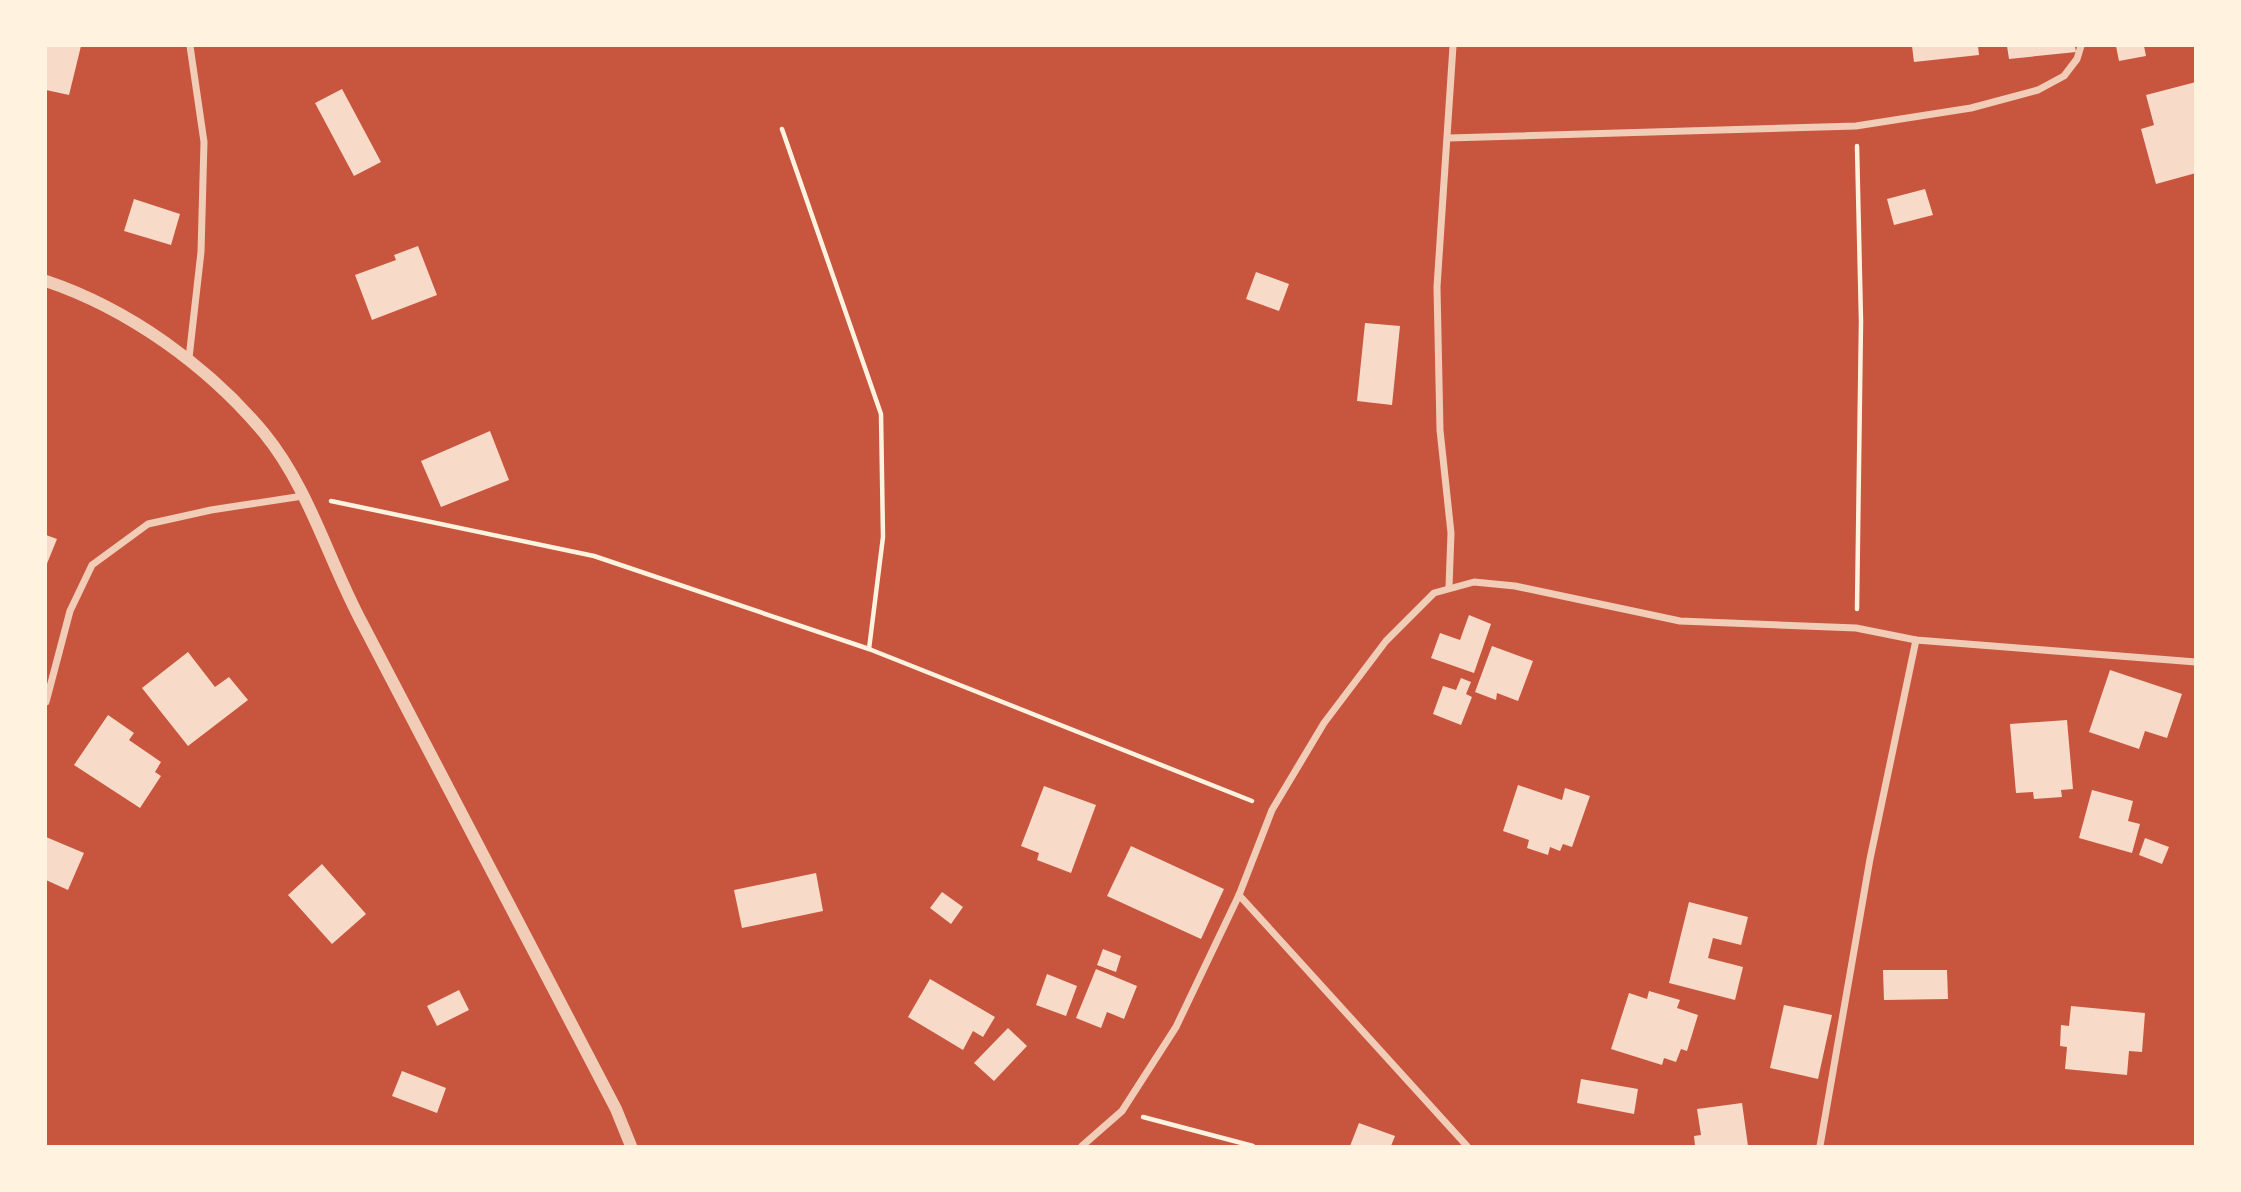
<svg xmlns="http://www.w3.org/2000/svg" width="2241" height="1192" viewBox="0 0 2241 1192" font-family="Cabin,sans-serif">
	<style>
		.building { fill: #f7dbc8 }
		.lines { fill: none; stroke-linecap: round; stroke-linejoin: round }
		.path { stroke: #fff3e0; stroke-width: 4.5 }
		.minor { stroke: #f1ccb7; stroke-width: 7 }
		.tertiary { stroke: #f1ccb7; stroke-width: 12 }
	</style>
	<rect width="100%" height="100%" fill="#c8553d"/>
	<!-- building -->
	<g class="building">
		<polygon points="46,46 81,46 69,95 46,90"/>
		<polygon points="1912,46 1978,46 1979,55 1914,62"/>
		<polygon points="2007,46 2075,46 2076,52 2009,59"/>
		<polygon points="2116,46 2144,46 2146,56 2119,61"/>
		<polygon points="2196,82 2196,173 2156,184 2141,129 2154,125 2146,95"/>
		<polygon points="342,89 381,162 354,176 315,103"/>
		<polygon points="1925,189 1933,215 1894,225 1887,199"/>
		<polygon points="134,199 180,214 171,245 124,231"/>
		<polygon points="418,246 437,295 372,320 355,275 396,260 394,255"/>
		<polygon points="1256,272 1289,284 1279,311 1246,299"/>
		<polygon points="1365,323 1400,326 1392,405 1357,401"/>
		<polygon points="490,431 509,480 441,507 421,461"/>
		<polygon points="46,535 57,539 46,566"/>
		<polygon points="1469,615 1491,624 1474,673 1431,658 1440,633 1460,640"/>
		<polygon points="1492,646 1533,661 1518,701 1497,693 1496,700 1475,692"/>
		<polygon points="188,652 215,687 229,677 248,700 188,746 142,688"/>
		<polygon points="2110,670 2182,694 2167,738 2145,731 2139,749 2089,732"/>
		<polygon points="1461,678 1471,682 1466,694 1472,697 1461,725 1433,714 1443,686 1456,690"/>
		<polygon points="108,715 134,733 129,740 161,762 155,772 161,776 140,808 74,765"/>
		<polygon points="2067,720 2073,789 2061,790 2062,797 2034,799 2033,792 2016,793 2010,724"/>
		<polygon points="1518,785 1562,800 1565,788 1590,796 1572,847 1563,844 1560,851 1550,847 1548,855 1527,848 1529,840 1503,831"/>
		<polygon points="1044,786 1096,805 1071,873 1037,860 1039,853 1021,846"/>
		<polygon points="2092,790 2133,801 2128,821 2140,824 2132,853 2079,838"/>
		<polygon points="46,837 84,853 68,890 46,880"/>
		<polygon points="2145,838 2169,847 2162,864 2139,855"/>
		<polygon points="1131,846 1224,889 1201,939 1107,896"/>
		<polygon points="322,864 366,914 332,944 288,895"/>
		<polygon points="816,873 823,911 742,928 734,890"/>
		<polygon points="942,892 963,907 951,924 930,908"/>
		<polygon points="1689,902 1748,917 1741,945 1713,938 1708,958 1743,967 1735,1000 1669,983"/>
		<polygon points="1103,949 1121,956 1116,972 1097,965"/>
		<polygon points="1096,969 1137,986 1124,1019 1107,1012 1101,1028 1076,1018"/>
		<polygon points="1883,970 1947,970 1948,999 1884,1000"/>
		<polygon points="1047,974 1077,986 1066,1016 1036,1005"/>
		<polygon points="930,979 995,1017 983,1037 973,1031 963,1050 908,1017"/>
		<polygon points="459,990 469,1010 437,1026 427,1006"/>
		<polygon points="1649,991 1680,1000 1677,1008 1698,1015 1687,1051 1681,1049 1676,1062 1664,1058 1662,1065 1611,1049 1629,993 1647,999"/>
		<polygon points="1784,1005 1832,1015 1818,1079 1770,1068"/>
		<polygon points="2071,1006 2145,1013 2142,1052 2129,1051 2127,1075 2065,1069 2067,1047 2060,1046 2061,1025 2069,1026"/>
		<polygon points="1008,1028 1027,1046 994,1081 974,1063"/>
		<polygon points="402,1071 446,1088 437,1113 392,1096"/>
		<polygon points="1581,1079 1638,1089 1634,1114 1577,1103"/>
		<polygon points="1742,1103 1748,1146 1695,1146 1694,1136 1701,1135 1697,1109"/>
		<polygon points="1359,1123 1395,1136 1391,1146 1350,1146"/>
	</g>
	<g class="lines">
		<!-- path -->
		<g class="path">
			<polyline points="782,129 881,414 883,537 869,649"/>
			<polyline points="331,501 594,556 869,649 1252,801"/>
			<polyline points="1857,609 1861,321 1857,146"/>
			<polyline points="1143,1117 1253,1146"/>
		</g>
		<!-- minor -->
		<g class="minor">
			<polyline points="1449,138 1856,126 1971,108 2038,90 2064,76 2077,59 2081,46"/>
			<polyline points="189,358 201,252 204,142 190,46"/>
			<polyline points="1449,587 1451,533 1440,430 1437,287 1453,46"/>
			<polyline points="46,702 70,611 92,565 148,524 211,510 303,496"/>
			<polyline points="1239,895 1467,1146"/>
			<polyline points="1082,1146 1122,1111 1176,1027 1239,895 1272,810 1324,723 1386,641 1434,593 1474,582 1515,586 1680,621 1856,628 1916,640 2196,662"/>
			<polyline points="1820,1146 1870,859 1916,640"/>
		</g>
		<!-- tertiary -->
		<path class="tertiary" d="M46,281c83,28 162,85 218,152 45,55 64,126 97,188 85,163 170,325 255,488l15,37"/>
	</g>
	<!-- border -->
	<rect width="2241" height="1192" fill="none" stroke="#fff3e0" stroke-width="94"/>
</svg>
